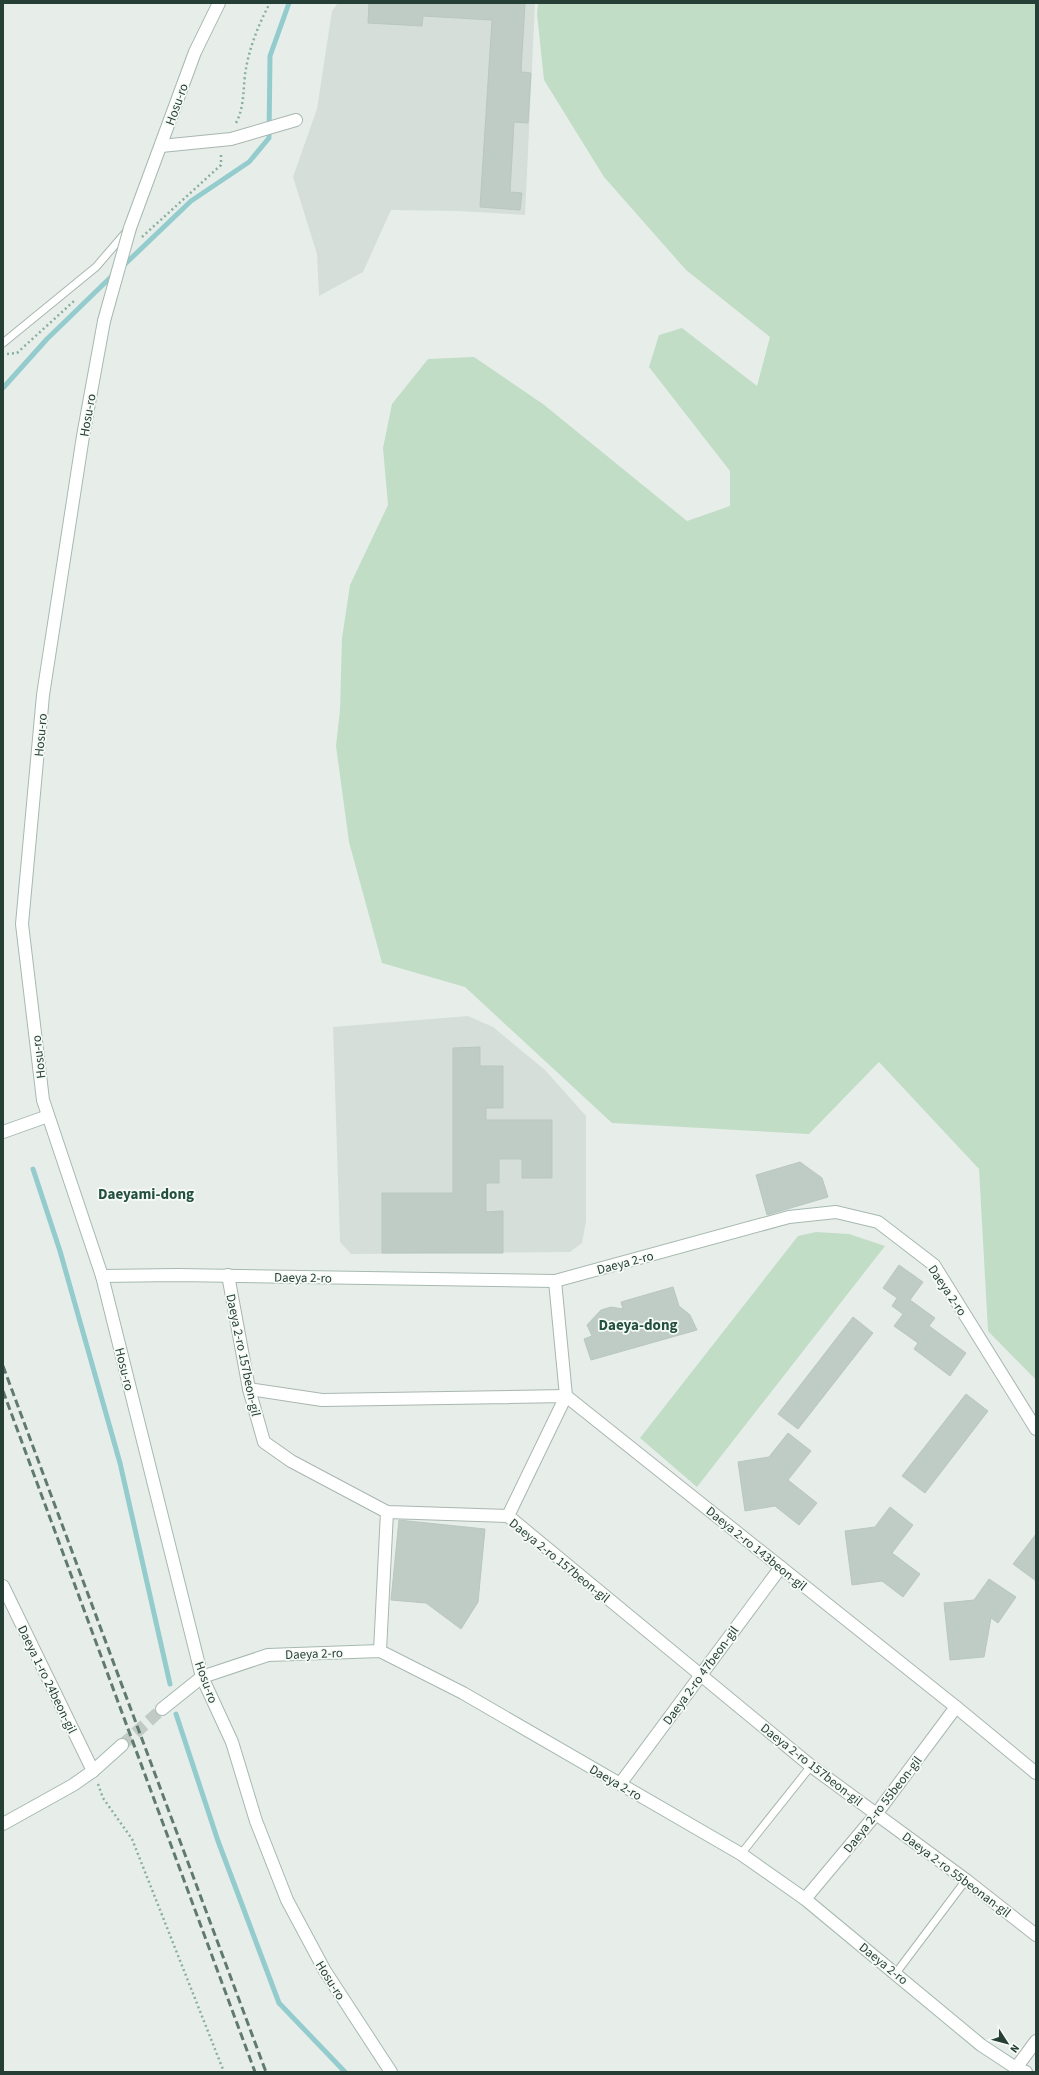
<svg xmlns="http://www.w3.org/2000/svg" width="1039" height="2075" viewBox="0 0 1039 2075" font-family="'Source Sans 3',sans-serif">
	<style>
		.built { fill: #d5ded9 }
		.green { fill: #c1ddc6 }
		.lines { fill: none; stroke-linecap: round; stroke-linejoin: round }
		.stream { stroke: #94ccce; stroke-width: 5 }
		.building { fill: #bfccc5; stroke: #b9c7c0 }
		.secondary-tunnel { stroke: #c0cbc6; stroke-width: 12; stroke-dasharray: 12 6; stroke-linecap: butt }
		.lane-casing { stroke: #a9b6b0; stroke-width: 9 }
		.street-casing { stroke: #a9b6b0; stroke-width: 14 }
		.secondary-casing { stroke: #a6b9b0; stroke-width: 14 }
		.path { stroke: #89af9f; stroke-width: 2.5; stroke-dasharray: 2 3; stroke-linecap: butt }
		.lane { stroke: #fff; stroke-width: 7 }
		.street { stroke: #fff; stroke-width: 12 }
		.secondary { stroke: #fff; stroke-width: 12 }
		.rail { stroke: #617a71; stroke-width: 3; stroke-dasharray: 8 4; stroke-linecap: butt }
		.secondary-bridge-casing { stroke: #a6b9b0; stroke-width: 14; stroke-linecap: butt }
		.secondary-bridge { stroke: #fff; stroke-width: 12 }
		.labels { text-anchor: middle; stroke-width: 3.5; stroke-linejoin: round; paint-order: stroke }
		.street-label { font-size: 13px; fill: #263f36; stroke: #f7fbf8 }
		.quarter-label { font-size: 15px; font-weight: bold; fill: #235040; stroke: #f7fbf8 }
	</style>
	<rect width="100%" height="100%" fill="#e7eeea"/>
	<!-- built -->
	<g class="built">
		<polygon points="338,3 535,3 525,215 459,211 391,210 363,272 319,296 317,254 293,177 317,109 332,11"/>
		<polygon points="468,1016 493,1027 545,1070 586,1116 586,1221 582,1243 570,1252 351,1254 340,1242 333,1027"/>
	</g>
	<!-- green -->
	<g class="green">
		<polygon points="538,3 1036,3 1036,1380 988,1331 979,1169 879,1062 809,1134 612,1123 465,987 382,963 349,842 336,746 340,710 342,638 350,585 388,505 383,448 392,404 428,359 474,357 543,404 687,521 730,506 730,471 649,367 659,335 682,328 757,386 770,337 686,270 604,177 544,80 537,14"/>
		<polygon points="816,1232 849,1234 885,1246 697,1487 640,1438 798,1236"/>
	</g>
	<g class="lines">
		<!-- stream -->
		<g class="stream">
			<polyline points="123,266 191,201 249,162 269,138 270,56 289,3"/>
			<polyline points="3,388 47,339 114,274"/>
			<polyline points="33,1169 60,1251 120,1463 170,1684"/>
			<polyline points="176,1714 218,1841 279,2003 345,2072"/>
		</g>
	</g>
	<!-- building -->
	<g class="building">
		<polygon points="369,3 525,3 521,72 531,73 528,123 514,122 510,192 522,193 520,210 480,207 492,20 423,16 422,26 368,23"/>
		<polygon points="480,1047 480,1066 503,1066 503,1108 486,1108 486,1120 552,1120 552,1178 522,1178 522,1159 499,1159 499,1183 486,1183 486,1212 503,1211 503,1253 382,1253 382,1193 453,1193 453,1048"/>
		<polygon points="800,1162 822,1178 828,1197 767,1215 756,1175"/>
		<polygon points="899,1265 923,1282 910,1300 935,1318 929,1326 966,1353 950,1376 914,1349 918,1343 894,1326 903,1314 892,1306 897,1298 883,1288"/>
		<polygon points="673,1287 679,1306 690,1315 697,1330 591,1360 584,1339 592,1336 587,1325 601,1310 611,1307 623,1309 621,1302"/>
		<polygon points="853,1317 873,1333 798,1429 778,1414"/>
		<polygon points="966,1394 988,1411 925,1493 902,1476"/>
		<polygon points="788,1433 811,1451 788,1480 817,1503 799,1525 775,1506 745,1511 738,1462 769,1457"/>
		<polygon points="890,1507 913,1525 892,1553 920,1574 903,1597 882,1581 852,1585 845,1531 875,1527"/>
		<polygon points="399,1520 485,1529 478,1602 461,1629 426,1603 391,1600"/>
		<polygon points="1036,1534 1036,1581 1013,1564"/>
		<polygon points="989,1579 1016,1597 998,1623 991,1618 984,1657 950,1660 944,1603 974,1600"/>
	</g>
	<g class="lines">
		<!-- secondary-tunnel -->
		<polyline class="secondary-tunnel" points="122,1745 162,1709"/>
		<defs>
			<g id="lane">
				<polyline points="3,343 96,267 127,231"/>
				<polyline points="741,1854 811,1766"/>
				<polyline points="896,1973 966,1880"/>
			</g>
			<g id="street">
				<polyline points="161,146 231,139 296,120"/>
				<polyline points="228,1275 249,1389 264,1442 291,1461 387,1512 508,1516 811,1766 966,1880 1036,1935"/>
				<polyline points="555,1281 566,1396 956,1707 1036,1773"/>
				<polyline points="249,1389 322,1400 566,1396 508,1516"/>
				<polyline points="3,1586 93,1771"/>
				<polyline points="380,1651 387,1512"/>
				<polyline points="620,1784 781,1567"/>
				<polyline points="805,1899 877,1813 956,1707"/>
				<polyline points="1016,2068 1036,2041"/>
			</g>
			<g id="secondary">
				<polyline points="130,228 195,52 219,3"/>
				<polyline points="104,321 83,436 43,695 22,924 43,1100 102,1276 202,1677 232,1742 256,1821 287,1900 325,1971 391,2072"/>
				<polyline points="3,1132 48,1116"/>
				<polyline points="102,1276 177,1275 555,1281 789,1217 836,1212 878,1222 934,1265 1036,1429"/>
				<polyline points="162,1709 202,1677 268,1655 380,1651 463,1693 741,1854 805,1899 981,2045 1016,2068 1026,2072"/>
				<polyline points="3,1824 73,1785 93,1771 122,1745"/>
			</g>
		</defs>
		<!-- lane casing -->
		<use href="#lane" class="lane-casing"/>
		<!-- street casing -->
		<use href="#street" class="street-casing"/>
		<!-- secondary casing -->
		<use href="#secondary" class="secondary-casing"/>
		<!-- path -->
		<g class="path">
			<path d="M236,123c8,-15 7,-31 9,-48 3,-24 13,-50 25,-72"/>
			<polyline points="142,237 221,165 221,153"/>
			<polyline points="7,354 17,353 74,301"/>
			<polyline points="98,1784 103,1798 132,1839 224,2072"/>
		</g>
		<!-- lane -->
		<use href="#lane" class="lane"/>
		<!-- street -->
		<use href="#street" class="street"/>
		<!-- secondary -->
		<use href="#secondary" class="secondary"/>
		<!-- rail -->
		<g class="rail">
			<polyline points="3,1366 266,2072"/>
			<polyline points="3,1391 255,2072"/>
		</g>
		<defs>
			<polyline id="secondary-bridge" points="104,321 130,228"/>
		</defs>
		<!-- secondary-bridge casing -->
		<use href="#secondary-bridge" class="secondary-bridge-casing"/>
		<!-- secondary-bridge -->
		<use href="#secondary-bridge" class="secondary-bridge"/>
	</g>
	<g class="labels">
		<!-- street labels -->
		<g class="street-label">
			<text transform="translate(176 104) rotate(-70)" y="5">Hosu-ro</text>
			<text transform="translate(87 415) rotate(-80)" y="5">Hosu-ro</text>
			<text transform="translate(40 735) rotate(-85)" y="5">Hosu-ro</text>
			<text transform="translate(38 1057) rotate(-97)" y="5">Hosu-ro</text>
			<text transform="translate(625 1262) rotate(-15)" y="5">Daeya 2-ro</text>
			<text transform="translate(303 1277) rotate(1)" y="5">Daeya 2-ro</text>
			<text transform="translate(948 1290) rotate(56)" y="5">Daeya 2-ro</text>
			<text transform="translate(244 1355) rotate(78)" y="5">Daeya 2-ro 157beon-gil</text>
			<text transform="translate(125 1369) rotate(76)" y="5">Hosu-ro</text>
			<text transform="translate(757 1548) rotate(39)" y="5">Daeya 2-ro 143beon-gil</text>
			<text transform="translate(560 1560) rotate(39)" y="5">Daeya 2-ro 157beon-gil</text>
			<text transform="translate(314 1653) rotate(-2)" y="5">Daeya 2-ro</text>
			<text transform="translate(700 1675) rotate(-54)" y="5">Daeya 2-ro 47beon-gil</text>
			<text transform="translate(48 1679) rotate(64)" y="5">Daeya 1-ro 24beon-gil</text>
			<text transform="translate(207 1682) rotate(70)" y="5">Hosu-ro</text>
			<text transform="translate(812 1764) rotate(38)" y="5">Daeya 2-ro 157beon-gil</text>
			<text transform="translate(616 1782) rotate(30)" y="5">Daeya 2-ro</text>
			<text transform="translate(882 1804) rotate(-52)" y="5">Daeya 2-ro 55beon-gil</text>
			<text transform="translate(957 1874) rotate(37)" y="5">Daeya 2-ro 55beonan-gil</text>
			<text transform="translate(884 1963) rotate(39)" y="5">Daeya 2-ro</text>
			<text transform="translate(331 1980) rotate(58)" y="5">Hosu-ro</text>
		</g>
		<!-- quarter labels -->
		<g class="quarter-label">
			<text x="146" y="1199">Daeyami-dong</text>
			<text x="638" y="1330">Daeya-dong</text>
		</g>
	</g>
	<!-- border -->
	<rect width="1039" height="2075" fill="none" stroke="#263f36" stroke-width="8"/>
	<!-- north arrow -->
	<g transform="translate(1007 2043) rotate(126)" stroke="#f7fbf8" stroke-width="3" paint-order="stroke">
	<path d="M0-3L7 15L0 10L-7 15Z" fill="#263f36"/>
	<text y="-6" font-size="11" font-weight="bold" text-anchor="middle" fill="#263f36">N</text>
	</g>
</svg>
